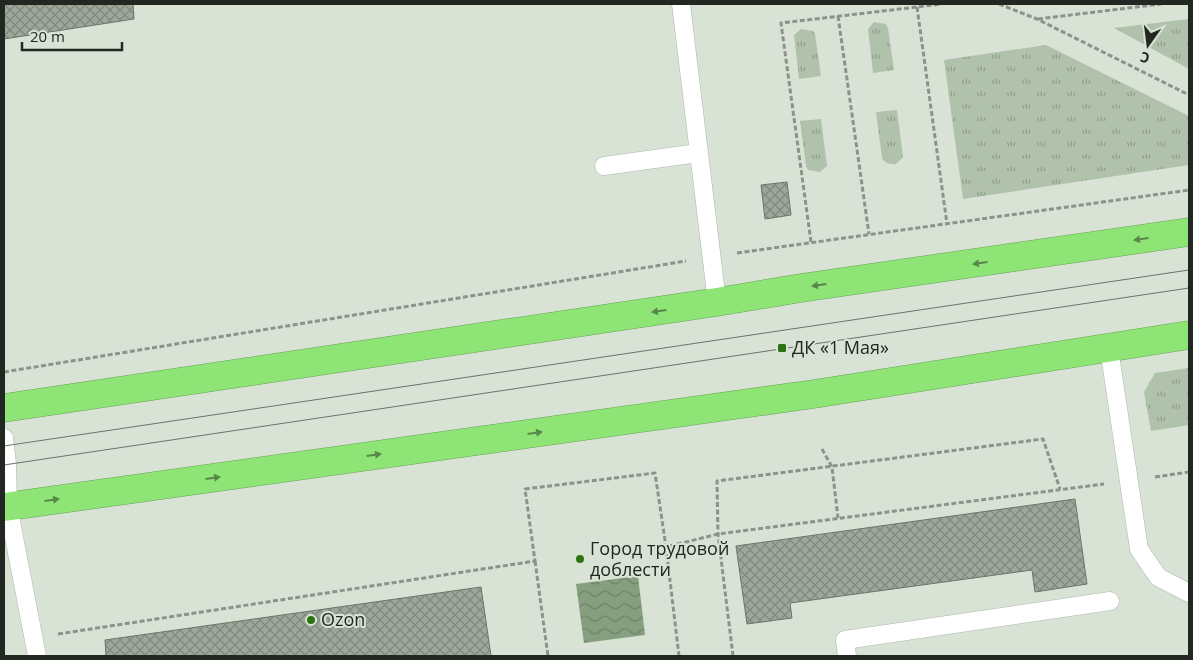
<svg xmlns="http://www.w3.org/2000/svg" width="1193" height="660" viewBox="0 0 1193 660" font-family="'Open Sans',sans-serif">
	<style>
		.grass { fill: url(#grass-tufts) }
		.water { fill: url(#water-waves) }
		.building { fill: url(#building-cross-hatch); stroke: #6b7568 }
		.lines { fill: none; stroke-linecap: round; stroke-linejoin: round }
		.lane-casing { stroke: #adb8aa; stroke-width: 19 }
		.highway-casing { stroke: #69a258; stroke-width: 29 }
		.path { stroke: #8c948a; stroke-width: 3; stroke-dasharray: 5 2.5; stroke-linecap: butt }
		.lane { stroke: #fff; stroke-width: 18 }
		.highway { stroke: #8ee475; stroke-width: 28 }
		.tram { stroke: #6d736a; stroke-width: 1 }
		.oneway { fill: #58864b }
		.poi-dot { fill: #2d7313; stroke: #d8e3d5; stroke-width: 2 }
		.labels { text-anchor: middle; stroke-width: 4; stroke-linejoin: round; paint-order: stroke }
		.poi-label { font-size: 18px; fill: #232721; stroke: #d8e3d5; text-anchor: start }
	</style>
	<defs>
		<pattern id="grass-tufts" width="24" height="20" patternUnits="userSpaceOnUse" patternTransform="scale(1.25)"><rect width="24" height="20" fill="#b1c2ac"/><path d="M3 7l-1-3M5 7V3M7 7l1-3M15 17l-1-3M17 17v-4M19 17l1-3" fill="none" stroke="#909e8c"/></pattern>
		<pattern id="water-waves" width="16" height="10" patternUnits="userSpaceOnUse" patternTransform="scale(1.25)"><rect width="16" height="10" fill="#86a07f"/><path d="M0 5q4-4 8 0t8 0" fill="none" stroke="#6d8268"/></pattern>
		<pattern id="building-cross-hatch" width="8" height="8" patternUnits="userSpaceOnUse" patternTransform="scale(1.25)"><rect width="8" height="8" fill="#9da89a"/><path d="M0 0l8 8M0 8l8-8" fill="none" stroke="#80897d"/></pattern>
	</defs>
	<rect width="100%" height="100%" fill="#d8e3d5"/>
	<!-- grass -->
	<g class="grass">
		<polygon points="1189,19 1189,69 1114,28"/>
		<polygon points="874,22 886,24 888,28 894,70 873,73 868,29"/>
		<polygon points="801,29 813,31 815,34 821,76 799,79 794,35"/>
		<polygon points="1046,45 1189,116 1189,165 963,199 944,60"/>
		<path d="M897,110l6,47 -7,7c-6,0 -11,0 -14,-6l-6,-46z"/>
		<polygon points="821,119 827,166 820,172 808,170 806,166 800,121"/>
		<polygon points="1189,368 1189,425 1151,431 1144,392 1155,373"/>
	</g>
	<!-- water -->
	<polygon class="water" points="638,576 645,635 584,643 576,584"/>
	<!-- building -->
	<g class="building">
		<polygon points="4,4 133,4 134,19 4,39"/>
		<polygon points="787,182 791,215 765,219 761,185"/>
		<polygon points="1075,499 1087,584 1035,592 1032,570 790,603 792,618 747,624 736,546"/>
		<polygon points="481,587 491,656 106,656 105,640"/>
	</g>
	<g class="lines">
		<defs>
			<g id="lane">
				<polyline points="681,4 717,302"/>
				<polyline points="604,166 698,153"/>
				<polyline points="1109,348 1139,549 1158,577 1189,593"/>
				<polyline points="4,438 7,464 8,506 37,656"/>
				<polyline points="847,656 845,640 1110,601"/>
			</g>
			<g id="highway">
				<polyline points="4,408 717,302 801,288 1189,232"/>
				<polyline points="4,507 814,394 1189,335"/>
			</g>
		</defs>
		<!-- lane casing -->
		<use href="#lane" class="lane-casing"/>
		<!-- highway casing -->
		<use href="#highway" class="highway-casing"/>
		<!-- path -->
		<g class="path">
			<polyline points="999,4 1037,19 1189,95"/>
			<polyline points="917,7 947,224"/>
			<polyline points="838,16 869,234"/>
			<polyline points="1038,19 1161,4"/>
			<polyline points="811,242 781,23 942,4"/>
			<polyline points="737,253 1189,190"/>
			<polyline points="4,372 686,261"/>
			<polyline points="822,449 832,467 838,518"/>
			<polyline points="1155,477 1189,472"/>
			<polyline points="666,547 679,656"/>
			<polyline points="535,561 548,656"/>
			<polyline points="58,634 535,561 525,489 655,473 666,547 718,534 1104,484"/>
			<polyline points="733,656 718,534 717,481 1043,439 1060,489"/>
		</g>
		<!-- lane -->
		<use href="#lane" class="lane"/>
		<!-- highway -->
		<use href="#highway" class="highway"/>
		<!-- tram -->
		<g class="tram">
			<polyline points="4,446 1189,270"/>
			<polyline points="4,465 1189,288"/>
		</g>
	</g>
	<!-- one-way arrows -->
	<defs><path id="oneway-solid" d="M-6-.8H1V-3.2L6.5 0L1 3.2V.8H-6Z" transform="scale(1.25)"/></defs>
	<g class="oneway">
		<use href="#oneway-solid" transform="translate(1141 239) rotate(172)"/>
		<use href="#oneway-solid" transform="translate(980 263) rotate(172)"/>
		<use href="#oneway-solid" transform="translate(819 285) rotate(172)"/>
		<use href="#oneway-solid" transform="translate(659 311) rotate(172)"/>
		<use href="#oneway-solid" transform="translate(535 433) rotate(-8)"/>
		<use href="#oneway-solid" transform="translate(374 455) rotate(-8)"/>
		<use href="#oneway-solid" transform="translate(213 478) rotate(-8)"/>
		<use href="#oneway-solid" transform="translate(52 500) rotate(-8)"/>
	</g>
	<!-- markers -->
	<g class="poi-dot">
		<rect x="777" y="343" width="10" height="10" rx="2.5"/>
		<circle cx="580" cy="559" r="5"/>
		<circle cx="311" cy="620" r="5"/>
	</g>
	<g class="labels">
		<!-- poi labels -->
		<g class="poi-label">
			<text x="792" y="354">ДК «1 Мая»</text>
			<text x="590" y="555">Город трудовой<tspan x="590" dy="21">доблести</tspan></text>
			<text x="321" y="626">Ozon</text>
		</g>
	</g>
	<!-- border -->
	<rect width="1193" height="660" fill="none" stroke="#232721" stroke-width="10"/>
	<!-- north arrow -->
	<g transform="translate(1148 45) rotate(194)" stroke="#d8e3d5" stroke-width="4" paint-order="stroke">
	<path d="M0-4L9 19L0 12L-9 19Z" fill="#232721"/>
	<text y="-8" font-size="14" font-weight="bold" text-anchor="middle" fill="#232721">С</text>
	</g>
	<!-- scale -->
	<path d="M22 42v8h100v-8" fill="none" stroke="#232721" stroke-width="2.5"/>
	<text x="30" y="42" font-size="15" fill="#232721" stroke="#d8e3d5" stroke-width="4" paint-order="stroke">20 m</text>
</svg>
